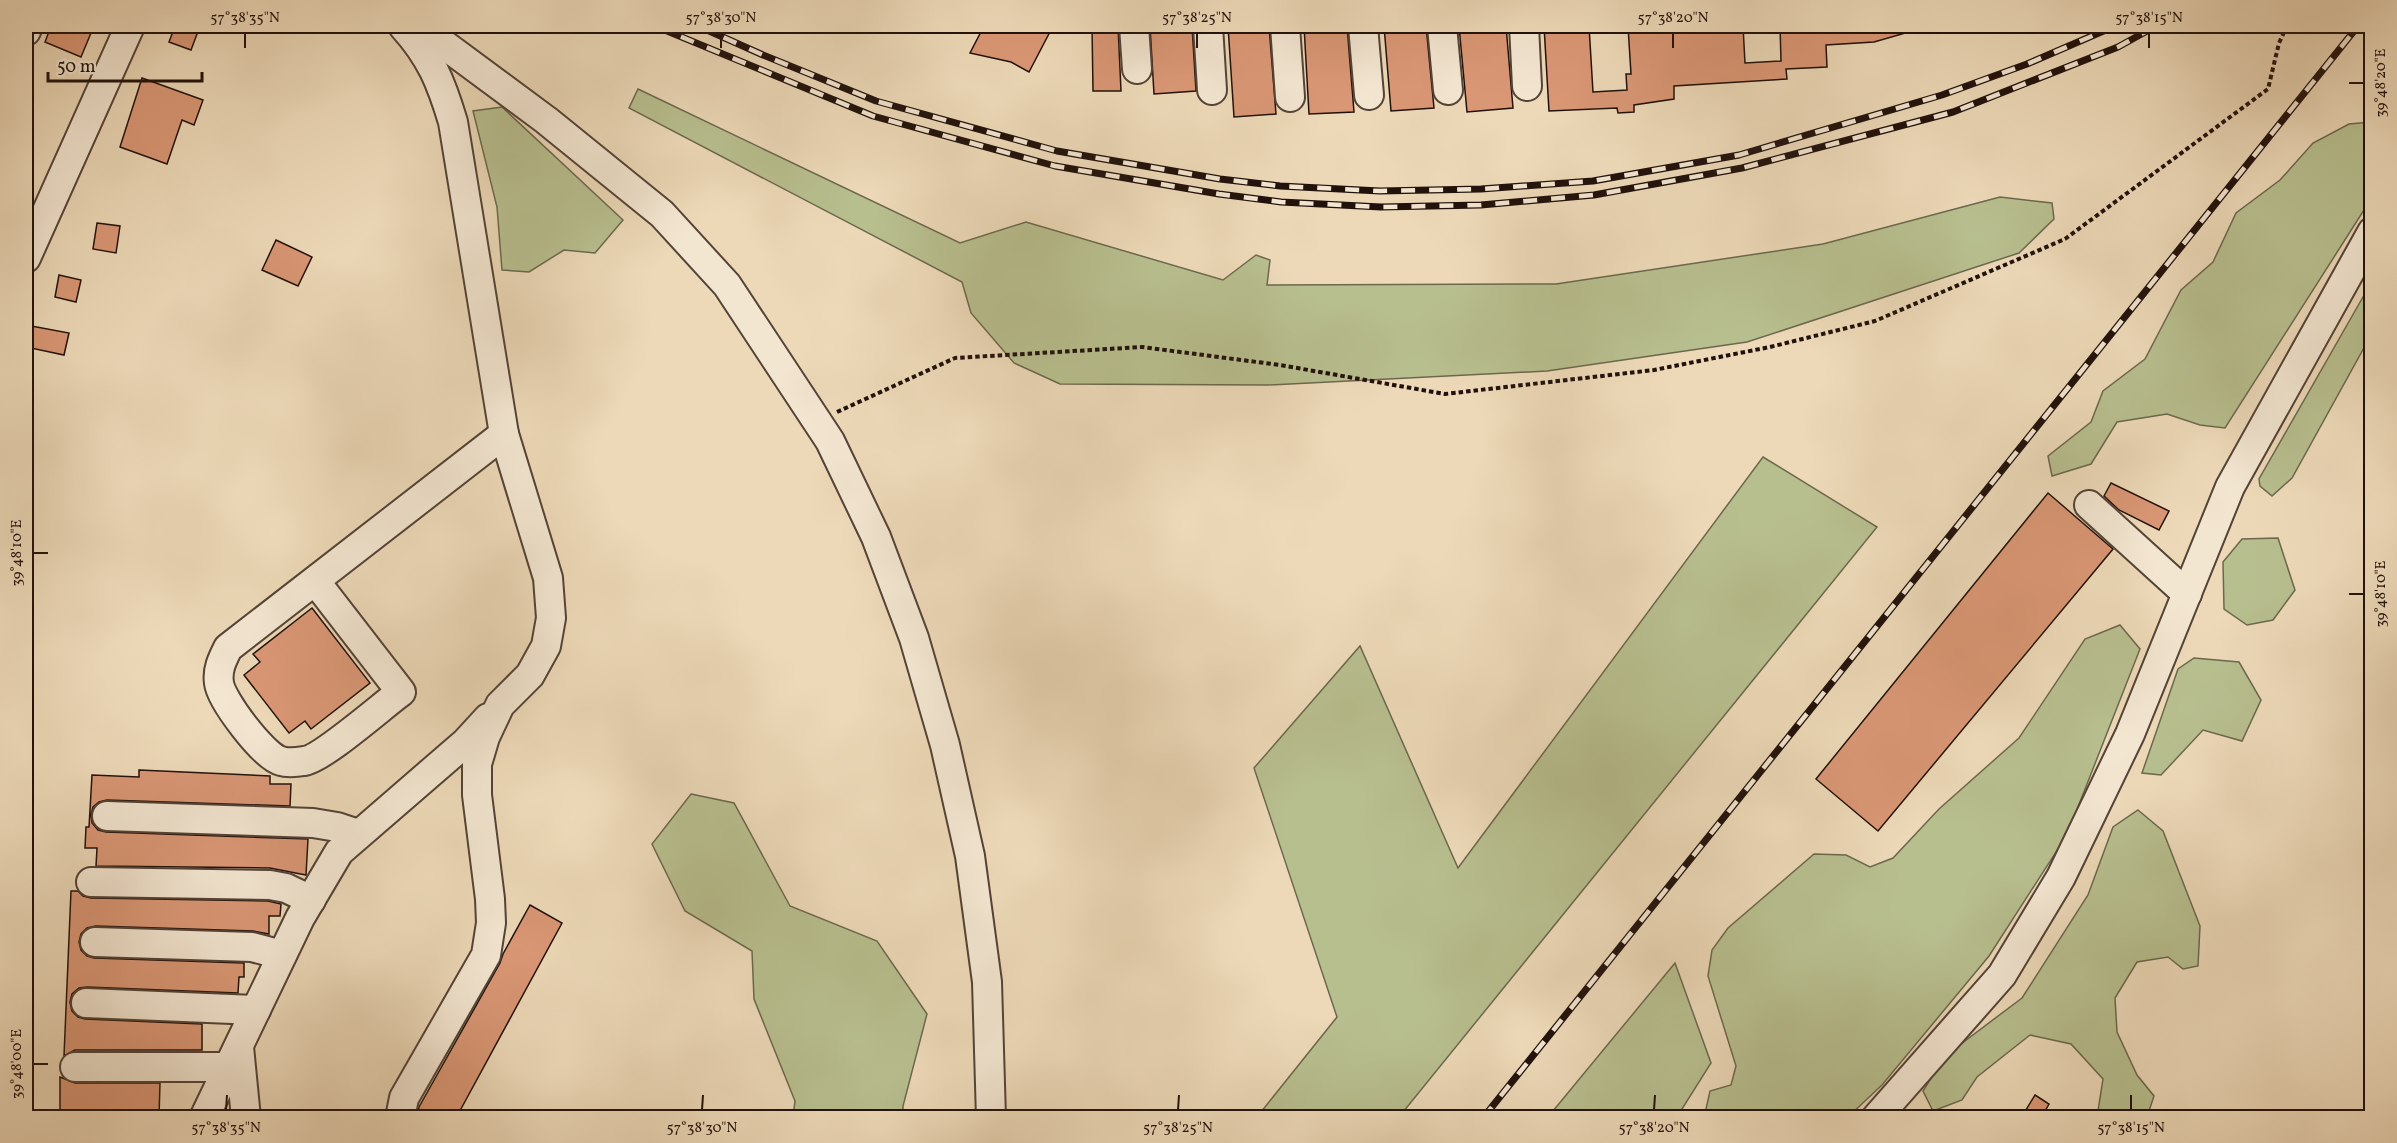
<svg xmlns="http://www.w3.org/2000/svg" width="2397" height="1143" viewBox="0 0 2397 1143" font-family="Vollkorn,serif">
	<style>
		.green { fill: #b8bf8f; stroke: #6c684e; stroke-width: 1.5 }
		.building { fill: #da9775; stroke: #21110c; stroke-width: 1.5 }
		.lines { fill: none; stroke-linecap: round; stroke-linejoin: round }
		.minor-casing { stroke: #544337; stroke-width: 32 }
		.path { stroke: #21110c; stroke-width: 4; stroke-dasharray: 4.5 3; stroke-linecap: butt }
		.minor { stroke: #f3e6d1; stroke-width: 28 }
		.rail-casing { stroke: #21110c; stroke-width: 7 }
		.rail { stroke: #f3e6d1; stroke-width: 4.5; stroke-dasharray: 14; stroke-linecap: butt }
		.ticks { fill: none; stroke: #21110c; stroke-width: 2 }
		.neatline { fill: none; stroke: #21110c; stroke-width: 2 }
		.ticks-label { font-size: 15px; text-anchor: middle; fill: #21110c }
	</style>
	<rect width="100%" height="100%" fill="#edd9b8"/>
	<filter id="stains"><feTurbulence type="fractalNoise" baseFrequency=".00333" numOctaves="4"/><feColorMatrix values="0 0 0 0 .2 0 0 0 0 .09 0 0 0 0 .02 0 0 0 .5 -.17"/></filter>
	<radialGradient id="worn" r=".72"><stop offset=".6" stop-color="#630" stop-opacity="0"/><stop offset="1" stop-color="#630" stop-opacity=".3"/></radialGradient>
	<!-- green -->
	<g class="green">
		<polygon points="638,89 960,243 1026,222 1223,280 1256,255 1270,260 1267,285 1556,284 1823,244 2000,197 2052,203 2054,219 2019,253 1747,342 1547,371 1268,385 1060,384 1014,363 971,313 962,282 629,108"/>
		<polygon points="502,107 623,220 595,253 564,250 529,272 502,270 497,207 473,111"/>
		<polygon points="2371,122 2371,199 2225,428 2200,425 2167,414 2117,422 2091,464 2052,476 2048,456 2091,422 2103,391 2145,359 2181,290 2213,262 2236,213 2280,180 2313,143 2349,124"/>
		<polygon points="2371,283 2371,335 2292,478 2272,496 2260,486 2259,479"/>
		<polygon points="1763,457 1877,527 1399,1117 1257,1117 1337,1017 1254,768 1360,646 1458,868"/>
		<polygon points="2278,538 2295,590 2273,620 2247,625 2224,609 2223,562 2242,539"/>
		<polygon points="2120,625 2140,649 2067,835 1989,956 1882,1085 1848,1117 1704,1118 1710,1091 1731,1085 1736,1066 1708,976 1712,950 1728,928 1814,854 1846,855 1870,867 1893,858 1939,809 2019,738 2085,639"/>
		<polygon points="2194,658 2239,662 2261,700 2242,741 2203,730 2161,775 2142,773 2178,669"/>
		<polygon points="691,794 734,803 790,906 877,941 927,1014 903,1106 903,1117 793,1117 795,1101 754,999 752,951 685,911 652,844"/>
		<polygon points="2138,810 2163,831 2200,926 2198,966 2183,969 2168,957 2137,962 2115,998 2117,1032 2137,1075 2154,1096 2147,1117 2097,1117 2103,1079 2071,1044 2030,1035 1977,1077 1962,1100 1933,1111 1923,1091 1945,1056 2022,998 2088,895 2113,827"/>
		<polygon points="1675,963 1711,1063 1677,1117 1548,1117"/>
	</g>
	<!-- building -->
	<g class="building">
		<polygon points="51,26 86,26 84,30 91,33 81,57 45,42"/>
		<polygon points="175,26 200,26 191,50 169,42"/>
		<polygon points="984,26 1053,26 1029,72 1011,62 970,53"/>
		<polygon points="1092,26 1118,26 1121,91 1093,91"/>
		<polygon points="1150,26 1192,26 1196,91 1154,94"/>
		<polygon points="1228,26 1269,26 1276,114 1234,117"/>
		<polygon points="1304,26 1347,26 1354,112 1309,114"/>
		<polygon points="1384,26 1426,26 1434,108 1391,111"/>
		<polygon points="1459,26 1506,26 1513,108 1467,112"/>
		<polygon points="1544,26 1589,26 1593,92 1627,90 1626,74 1631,74 1628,26 1743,26 1745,63 1781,61 1780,26 1916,26 1916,30 1874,42 1826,45 1827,67 1786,69 1787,79 1674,86 1674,99 1634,105 1634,112 1618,113 1617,108 1549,111"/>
		<polygon points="142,78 203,100 194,125 182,120 167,164 120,147"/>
		<polygon points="97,223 120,226 116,253 93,249"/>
		<polygon points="276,240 312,257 298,286 262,270"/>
		<polygon points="59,275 81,280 76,302 55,297"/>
		<polygon points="26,325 69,333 64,355 26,347"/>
		<polygon points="2111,483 2169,511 2159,530 2119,510 2104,496"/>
		<polygon points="2048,493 2113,549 1878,831 1816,779"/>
		<polygon points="312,608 370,683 311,729 305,721 289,733 244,675 260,662 253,654"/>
		<polygon points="139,770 270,776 270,784 291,784 290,806 107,800 99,802 93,807 91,815 92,823 98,830 106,832 308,839 306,875 270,868 96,866 97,848 85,848 86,827 89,827 92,775 139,777"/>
		<polygon points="71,891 78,891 83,896 91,898 268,901 281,904 280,916 269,916 269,934 253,931 96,926 87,928 81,934 79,942 81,950 87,956 94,958 244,963 244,977 239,977 238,993 87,987 79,988 72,994 70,1002 72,1011 78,1017 85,1019 202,1024 202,1050 75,1050 64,1056"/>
		<polygon points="530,905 562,923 456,1118 417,1118 419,1107 500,963 503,954"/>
		<polygon points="60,1077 75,1083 160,1083 159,1117 60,1116"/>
		<polygon points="2035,1095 2049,1104 2041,1118 2021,1118"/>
	</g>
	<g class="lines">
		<defs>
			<g id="minor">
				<polyline points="419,26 546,120 662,214 727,285 830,441 876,537 914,638 945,745 970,856 987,982 991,1118"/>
				<polyline points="1134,26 1137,69"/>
				<polyline points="1208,26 1212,90"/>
				<polyline points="1285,26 1290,97"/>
				<polyline points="1363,26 1369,95"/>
				<polyline points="1442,26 1448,90"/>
				<polyline points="1524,26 1527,86"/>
				<polyline points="26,31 28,26"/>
				<polyline points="26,258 130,26"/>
				<polyline points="2089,505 2187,594"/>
				<path d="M316,582l85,110c-18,13 -79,67 -97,69 -6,1 -17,2 -23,0 -17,-4 -60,-61 -62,-78 -2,-13 3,-23 9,-35l276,-214"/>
				<polyline points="107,816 313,823 337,827 358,834"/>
				<polyline points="91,882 270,885 286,888 311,900"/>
				<polyline points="95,942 252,947 282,955"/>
				<polyline points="86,1003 256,1010"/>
				<polyline points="239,1047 246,1118"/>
				<polyline points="75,1067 229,1067"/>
				<polyline points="204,1118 300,918 339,852 466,742 488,718"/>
				<path d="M400,1118l4,-20 82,-143 5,-32 -1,-24 -13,-104v-31l8,-27 15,-32 30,-30 16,-29 5,-28 -3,-40 -44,-144 -51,-312c-12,-40 -22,-65 -50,-96"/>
				<polyline points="1876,1118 2002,975 2061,877 2130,734 2230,487 2372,232"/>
			</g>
		</defs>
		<!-- minor casing -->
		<use href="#minor" class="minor-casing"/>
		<!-- path -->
		<polyline class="path" points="837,412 955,358 1142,347 1280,365 1445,394 1654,370 1770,347 1875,321 2065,239 2268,89 2279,43 2287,26"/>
		<!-- minor -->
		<use href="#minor" class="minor"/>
		<defs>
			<g id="rail">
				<polyline points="655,26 873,116 1055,166 1219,194 1281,202 1381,207 1481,205 1594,195 1742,168 1953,112 2118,47 2156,26"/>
				<polyline points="698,26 763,55 876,101 1057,151 1220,179 1280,186 1380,191 1481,189 1593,181 1739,155 1942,95 2027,64 2115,26"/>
				<polyline points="1483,1118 2358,26"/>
			</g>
		</defs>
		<!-- rail casing -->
		<use href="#rail" class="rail-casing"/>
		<!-- rail -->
		<use href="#rail" class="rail"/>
	</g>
	<!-- ticks -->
	<path class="ticks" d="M245,48v-15M721,48v-15M1197,48v-15M1673,48v-15M2149,48v-15M2349,83h15M33,553h15M2349,594h15M33,1064h15M226,1110l1,-15M702,1110l1,-15M1178,1110l1,-15M1654,1110l1,-15M2131,1110v-15"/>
	<!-- margin -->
	<rect width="2397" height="1143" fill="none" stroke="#edd9b8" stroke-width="66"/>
	<!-- scale -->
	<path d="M48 72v9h154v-9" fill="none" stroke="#21110c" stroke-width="3"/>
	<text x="57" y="72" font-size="18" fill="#21110c" stroke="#f3e6d1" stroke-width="4.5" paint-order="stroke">50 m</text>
	<rect x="33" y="33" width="2331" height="1077" class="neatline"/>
	<g class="ticks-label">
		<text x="245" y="22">57°38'35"N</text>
		<text x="721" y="22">57°38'30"N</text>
		<text x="1197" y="22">57°38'25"N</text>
		<text x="1673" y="22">57°38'20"N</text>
		<text x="2149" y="22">57°38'15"N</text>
		<text transform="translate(2380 83) rotate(-90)" y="5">39°48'20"E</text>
		<text transform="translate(16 553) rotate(-90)" y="5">39°48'10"E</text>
		<text transform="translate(2380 594) rotate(-90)" y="5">39°48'10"E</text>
		<text transform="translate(16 1064) rotate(-90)" y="5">39°48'00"E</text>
		<text x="226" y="1132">57°38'35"N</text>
		<text x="702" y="1132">57°38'30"N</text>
		<text x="1178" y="1132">57°38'25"N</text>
		<text x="1654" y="1132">57°38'20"N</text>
		<text x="2131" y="1132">57°38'15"N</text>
	</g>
	<rect width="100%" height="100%" filter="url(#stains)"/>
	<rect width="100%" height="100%" fill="url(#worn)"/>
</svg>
